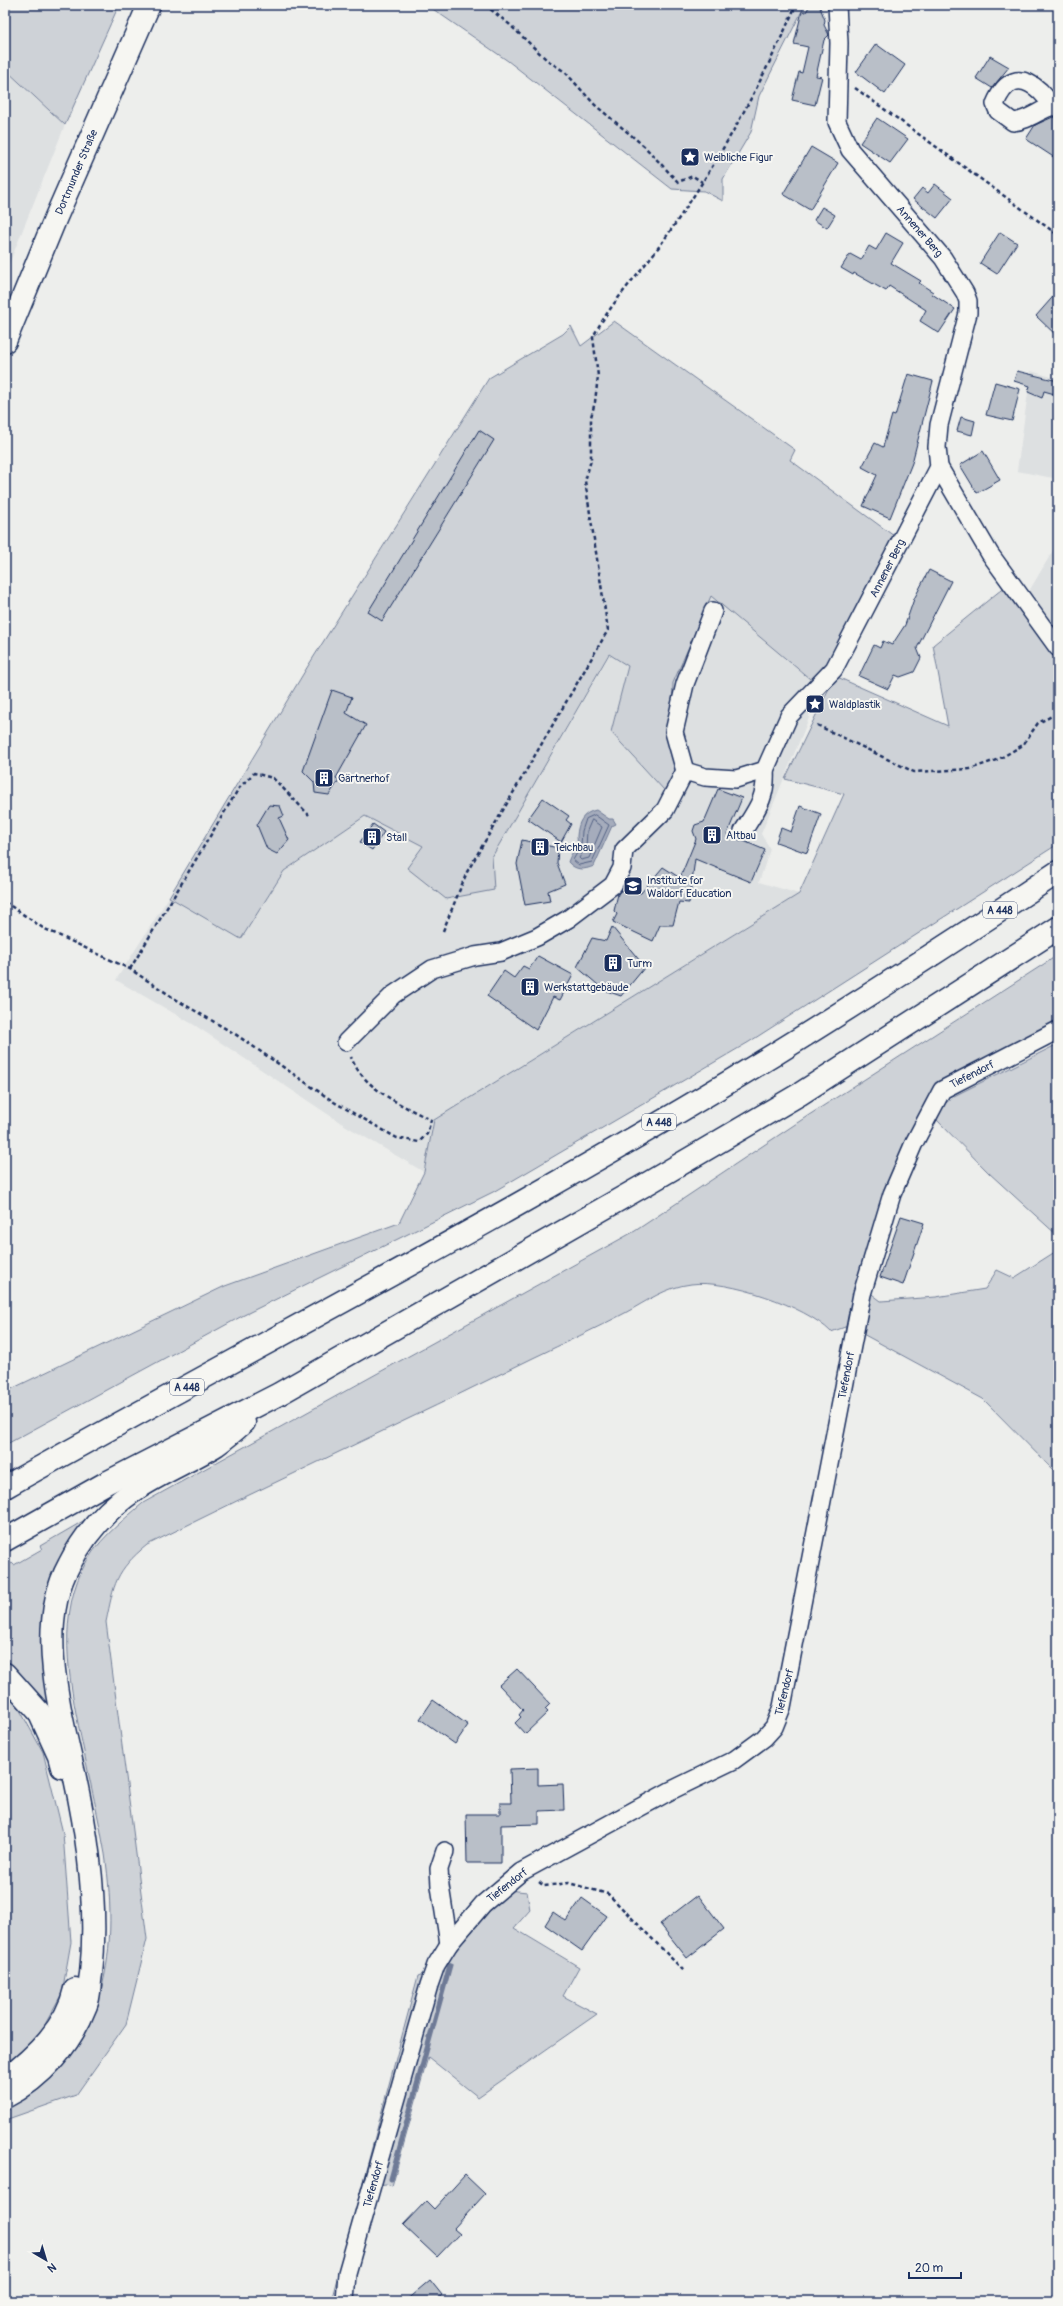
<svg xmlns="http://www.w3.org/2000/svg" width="1063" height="2306" viewBox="0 0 1063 2306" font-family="Pangolin,sans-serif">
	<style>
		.built { fill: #dde0e1 }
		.green { fill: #ced2d7; stroke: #74809a }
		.water { fill: #a5acbc; stroke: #6e7a96 }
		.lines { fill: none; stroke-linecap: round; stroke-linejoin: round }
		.shore { stroke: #526184; stroke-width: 1 }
		.stream { stroke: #6e7a96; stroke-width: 5 }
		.building { fill: #b9bfc8; stroke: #1b2f5e }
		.minor-casing { stroke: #1b2f5e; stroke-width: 20 }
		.major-casing { stroke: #1b2f5e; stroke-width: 25 }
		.highway-casing { stroke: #1b2f5e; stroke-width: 25 }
		.path { stroke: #1b2f5e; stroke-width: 2.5; stroke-dasharray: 4 3; stroke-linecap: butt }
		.minor { stroke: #f6f6f2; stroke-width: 17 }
		.major { stroke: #f6f6f2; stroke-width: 22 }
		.highway { stroke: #f6f6f2; stroke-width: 22 }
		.labels { text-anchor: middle; stroke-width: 4; stroke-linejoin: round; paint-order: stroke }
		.shield { fill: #f6f6f2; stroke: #5d6b8a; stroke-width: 1 }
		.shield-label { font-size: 10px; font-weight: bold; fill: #1b2f5e }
		.poi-label { font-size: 11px; fill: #1b2f5e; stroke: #f6f6f2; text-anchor: start }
		.street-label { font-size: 11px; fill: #1b2f5e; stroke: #f6f6f2 }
	</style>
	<rect width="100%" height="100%" fill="#edeeec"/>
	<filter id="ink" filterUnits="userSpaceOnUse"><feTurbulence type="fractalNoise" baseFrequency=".025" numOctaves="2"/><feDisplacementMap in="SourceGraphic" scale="8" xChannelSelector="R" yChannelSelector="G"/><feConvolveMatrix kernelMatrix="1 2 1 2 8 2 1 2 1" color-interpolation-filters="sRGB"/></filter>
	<g filter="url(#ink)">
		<!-- built -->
		<g class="built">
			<polygon points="5,69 65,125 5,274"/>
			<polygon points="1031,371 1058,379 1058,479 1017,471"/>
			<polygon points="1058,542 1058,635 1028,593"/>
			<polygon points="711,595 810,679 812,692 809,718 761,834 770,849 759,882 799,894 434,1120 424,1172 341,1123 196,1026 116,980 169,897 241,939 284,871 365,816 424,846 492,857 610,654 628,666 611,732 664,790 670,747 673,683"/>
		</g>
		<!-- green -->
		<g class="green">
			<polygon points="5,5 119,5 65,125 5,69"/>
			<polygon points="427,5 805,5 759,96 751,132 723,179 723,201 704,191 672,189 508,61"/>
			<polygon points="614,321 795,450 790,460 894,536 828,666 818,680 810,679 711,596 673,683 670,747 677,771 664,790 611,732 628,666 609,654 492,857 494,890 446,899 407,868 423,846 365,816 284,871 241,939 169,897 308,666 489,378 563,334 571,326 581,346"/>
			<polygon points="1007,585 1058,653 1058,844 749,1042 493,1192 244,1315 5,1445 5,1392 225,1286 399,1223 424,1172 434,1120 799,894 844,794 785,779 835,676 948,726 933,645"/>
			<path d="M1058,955v71l-124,66 -78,190 25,19 55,-4 49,-8 12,-19 17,8 44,-28v225l-75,-76 -135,-73 -17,6c-25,-26 -104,-53 -140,-48 -25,3 -44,17 -66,29 -30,16 -61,30 -92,45 -128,64 -258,123 -386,187 -32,26 -33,39 -41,77l41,317 -21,85 -50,71 -71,25v-11c100,-52 115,-152 100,-255 -6,-36 -15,-71 -22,-107 -12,-56 -27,-122 -1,-177 13,-28 38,-47 61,-67l492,-272 174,-116z"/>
			<polygon points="1058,1044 1058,1236 989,1173 932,1115 954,1096"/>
			<polygon points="90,1517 70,1548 55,1717 5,1666 5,1567 12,1563 14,1565 42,1549 40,1546"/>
			<polygon points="5,1695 16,1703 43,1752 63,1833 71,1942 62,1993 42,2030 19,2054 5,2063"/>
			<polygon points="508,1890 527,1892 530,1910 514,1928 579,1967 563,1996 597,2014 478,2097 428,2057 392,2186 386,2184 367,2186 337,2301 331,2301 418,1976 441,1967"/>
		</g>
		<!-- water -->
		<path class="water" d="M596,810l13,9h4l3,5 -4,2 -18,40c-10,4 -18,5 -26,-4 2,-7 6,-11 9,-17 1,-2 0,-6 0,-9 1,-13 5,-23 19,-26z"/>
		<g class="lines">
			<!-- shore -->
			<g class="shore">
				<polygon points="595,815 609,825 592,862 579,865 573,860 581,846 582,831 586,819"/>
				<polygon points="592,820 602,827 589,858 581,860 579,858 586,847 587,831"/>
			</g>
			<!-- stream -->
			<polyline class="stream" points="391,2179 450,1965"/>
		</g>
		<!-- building -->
		<g class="building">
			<polygon points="810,5 819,5 825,20 824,25 829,35 824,40 816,76 822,77 815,105 792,100 799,72 802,73 808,47 794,44 802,11 806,12"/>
			<polygon points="876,44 905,65 885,94 856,72"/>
			<polygon points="990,56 1009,67 992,88 976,78"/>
			<polygon points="1053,117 1058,118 1058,160 1026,139 1035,125"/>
			<polygon points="877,118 908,139 890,163 860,143"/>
			<polygon points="811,147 838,163 810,210 783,194"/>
			<polygon points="935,184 953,198 937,218 913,199 922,188 928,193"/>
			<polygon points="822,207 835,215 827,228 814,220"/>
			<polygon points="1000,232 1017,243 997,274 980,263"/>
			<polygon points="886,233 903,243 891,263 921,281 919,283 933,292 932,294 955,309 939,333 920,321 926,310 889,286 886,291 854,273 853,275 841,268 850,254 861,260 869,246 876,250"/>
			<polygon points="1058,291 1058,337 1036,316"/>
			<polygon points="1017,371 1058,381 1058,395 1044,391 1042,398 1028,392 1030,386 1014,381"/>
			<polygon points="908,374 933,381 912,463 890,518 863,506 877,475 862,467 875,443 883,447 892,415 895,416"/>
			<polygon points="995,382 1020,389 1012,421 986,415"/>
			<polygon points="961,417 975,421 972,435 957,431"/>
			<polygon points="479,430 494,440 382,621 368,612"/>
			<polygon points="983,451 1000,480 977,493 960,465"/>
			<polygon points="929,570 951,581 917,648 921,658 914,672 900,677 895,675 888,689 859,676 874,645 880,648 883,641 892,645 905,625 914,599"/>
			<polygon points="332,690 352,697 346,713 366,725 336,778 339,780 329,795 315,793 314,782 303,771"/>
			<polygon points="718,789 742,798 727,834 765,850 751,882 695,859 689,903 679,902 673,925 660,925 653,941 613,922 617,914 614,911 618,894 621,890 641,893 663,867 680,878 696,839 693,831 695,825 704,822"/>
			<polygon points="543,798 569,816 566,820 571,824 561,842 528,819"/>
			<polygon points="269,805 280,806 284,816 279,818 289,840 277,854 267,849 257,825"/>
			<polygon points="800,806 821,814 807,853 776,842 781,828 791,832"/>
			<polygon points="373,824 384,832 372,850 360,842"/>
			<polygon points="522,840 558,848 557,863 565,884 548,891 550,901 525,905 517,864"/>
			<polygon points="612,927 645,967 621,996 604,990 577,967 592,938 606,941"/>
			<polygon points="538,956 573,975 560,1000 553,997 536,1030 487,996 504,971 514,978 523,966 529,969"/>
			<polygon points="901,1216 924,1223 903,1285 880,1277"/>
			<polygon points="517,1669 550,1704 545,1709 548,1712 525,1734 515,1723 521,1717 519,1715 523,1710 499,1685"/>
			<polygon points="433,1700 468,1725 455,1744 420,1719"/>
			<polygon points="538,1768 538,1785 563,1784 564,1810 539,1811 539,1824 501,1825 501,1863 467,1863 466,1814 500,1814 500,1803 511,1803 510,1769"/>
			<polygon points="698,1895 724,1929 687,1958 660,1924"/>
			<polygon points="582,1898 607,1916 582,1951 545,1925 553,1912 566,1921"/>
			<polygon points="465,2175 485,2194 454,2228 460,2233 437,2257 403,2225 426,2201 434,2209"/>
			<polygon points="430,2280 442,2295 435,2301 405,2301"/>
		</g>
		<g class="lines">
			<defs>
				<g id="minor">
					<polyline points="837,5 839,43 837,122 850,150 943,258 965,293 968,301 968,313 939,425 937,447 939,467 990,554 1058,648"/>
					<path d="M1053,106c-14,4 -25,15 -40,16l-15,-11 -3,-7c10,-24 25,-31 45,-13 6,6 11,14 18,17"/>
					<polyline points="685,771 674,732 685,684 713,611"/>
					<path d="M743,831c14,-22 24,-34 22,-61"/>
					<polyline points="346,1042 393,995 432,969 475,956 501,952 537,937 568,919 613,885 622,868 624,850 665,810 685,771 705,777 736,779 765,770 789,716 834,669 939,467"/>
					<polyline points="445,1851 439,1869 440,1886 449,1944"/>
					<polyline points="345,2301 347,2273 429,1985 436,1965 449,1944 483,1904 521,1872 670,1791 734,1760 764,1738 774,1727 782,1707 862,1294 892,1194 914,1143 942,1090 1058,1030"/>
				</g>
				<polyline id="major" points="5,341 56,217 149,5"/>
				<g id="highway">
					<path d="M5,1487c257,-144 519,-279 770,-433 95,-59 190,-120 283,-182"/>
					<polyline points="5,1540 108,1482 279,1394 650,1182 800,1094 1058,928"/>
					<polyline points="5,1674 39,1712 59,1756 62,1767"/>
					<path d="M5,2080c30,-23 62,-53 70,-91"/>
					<path d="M5,2097c37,-19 66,-53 81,-92 4,-9 3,-21 5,-31 7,-65 -2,-132 -16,-196 -14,-65 -40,-151 -6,-213 15,-30 38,-56 66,-75 25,-17 55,-29 81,-45 10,-7 19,-15 28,-23"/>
				</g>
			</defs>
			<!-- minor casing -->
			<use href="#minor" class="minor-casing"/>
			<!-- major casing -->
			<use href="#major" class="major-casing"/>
			<!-- highway casing -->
			<use href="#highway" class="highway-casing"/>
			<!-- path -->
			<g class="path">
				<polyline points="485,5 509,24 547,60 565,72 595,105 644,146 678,182 693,176 702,182"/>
				<polyline points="855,88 1058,235"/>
				<polyline points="817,725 914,772 970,769 999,759 1023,745 1038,723 1058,713"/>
				<path d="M5,902l38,26 87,41 50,33 55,32 99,68 63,36 22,4 8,-8 4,-14c-29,-15 -68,-31 -80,-63"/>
				<path d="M443,931l24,-59 141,-242 -23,-149 6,-21v-43l4,-15 3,-26 -5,-39c19,-37 50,-67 73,-100 52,-74 94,-150 130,-232"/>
				<polyline points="130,969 239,788 254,773 273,778 309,815"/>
				<polyline points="539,1882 544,1886 569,1883 608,1894 685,1972"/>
			</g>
			<!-- minor -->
			<use href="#minor" class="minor"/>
			<!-- major -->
			<use href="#major" class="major"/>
			<!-- highway -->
			<use href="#highway" class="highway"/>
		</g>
	</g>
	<!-- icons -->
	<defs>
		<symbol id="sight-square" viewBox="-11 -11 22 22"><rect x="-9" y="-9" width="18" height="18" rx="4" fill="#1b2f5e" stroke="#f6f6f2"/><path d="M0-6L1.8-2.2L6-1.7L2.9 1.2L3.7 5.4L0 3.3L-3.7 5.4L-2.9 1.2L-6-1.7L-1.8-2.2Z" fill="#fff"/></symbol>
		<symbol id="building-square" viewBox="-11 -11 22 22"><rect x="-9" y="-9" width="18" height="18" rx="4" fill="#1b2f5e" stroke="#f6f6f2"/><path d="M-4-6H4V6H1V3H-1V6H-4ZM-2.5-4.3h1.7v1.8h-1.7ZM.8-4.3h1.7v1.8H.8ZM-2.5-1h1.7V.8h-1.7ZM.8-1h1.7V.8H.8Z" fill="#fff"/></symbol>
		<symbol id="university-square" viewBox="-11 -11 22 22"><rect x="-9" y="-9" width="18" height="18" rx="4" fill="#1b2f5e" stroke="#f6f6f2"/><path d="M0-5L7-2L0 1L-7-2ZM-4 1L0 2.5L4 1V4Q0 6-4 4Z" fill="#fff"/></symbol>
	</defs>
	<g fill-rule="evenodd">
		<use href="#sight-square" x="679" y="146" width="22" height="22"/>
		<use href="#sight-square" x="804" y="693" width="22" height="22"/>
		<use href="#building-square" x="313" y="767" width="22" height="22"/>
		<use href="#building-square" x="701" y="824" width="22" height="22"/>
		<use href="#building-square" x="361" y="826" width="22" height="22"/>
		<use href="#building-square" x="529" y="836" width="22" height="22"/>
		<use href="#university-square" x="622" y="875" width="22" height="22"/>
		<use href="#building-square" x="602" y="952" width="22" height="22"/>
		<use href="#building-square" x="519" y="976" width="22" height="22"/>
	</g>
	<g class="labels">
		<!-- shield labels -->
		<g class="shield">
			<rect x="983" y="902" width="34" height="16" rx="3"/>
			<rect x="642" y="1114" width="34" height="16" rx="3"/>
			<rect x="170" y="1379" width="34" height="16" rx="3"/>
		</g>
		<g class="shield-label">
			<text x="1000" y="914">A 448</text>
			<text x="659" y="1126">A 448</text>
			<text x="187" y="1391">A 448</text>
		</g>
		<!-- poi labels -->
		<g class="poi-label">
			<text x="704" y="161">Weibliche Figur</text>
			<text x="829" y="708">Waldplastik</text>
			<text x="338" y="782">Gärtnerhof</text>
			<text x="726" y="839">Altbau</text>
			<text x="386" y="841">Stall</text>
			<text x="554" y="851">Teichbau</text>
			<text x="647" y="884">Institute for<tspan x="647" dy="13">Waldorf Education</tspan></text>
			<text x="627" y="967">Turm</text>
			<text x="544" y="991">Werkstattgebäude</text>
		</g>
		<!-- street labels -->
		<g class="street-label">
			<text transform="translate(76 172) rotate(-67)" y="4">Dortmunder Straße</text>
			<text transform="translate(920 231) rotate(49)" y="4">Annener Berg</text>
			<text transform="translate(887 568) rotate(-63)" y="4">Annener Berg</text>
			<text transform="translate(972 1074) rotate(-27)" y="4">Tiefendorf</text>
			<text transform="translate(846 1375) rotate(-79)" y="4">Tiefendorf</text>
			<text transform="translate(784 1692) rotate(-76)" y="4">Tiefendorf</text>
			<text transform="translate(507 1885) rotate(-38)" y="4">Tiefendorf</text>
			<text transform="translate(373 2184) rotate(-74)" y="4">Tiefendorf</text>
		</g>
	</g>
	<!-- margin -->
	<rect width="1063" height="2306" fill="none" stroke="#f6f6f2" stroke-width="20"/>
	<rect x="10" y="10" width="1043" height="2286" fill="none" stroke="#1b2f5e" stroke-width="1.5" filter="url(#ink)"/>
	<!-- north arrow -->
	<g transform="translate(46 2260) rotate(142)" stroke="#f6f6f2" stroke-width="3" paint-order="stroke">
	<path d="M0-3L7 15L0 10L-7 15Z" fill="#1b2f5e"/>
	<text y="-6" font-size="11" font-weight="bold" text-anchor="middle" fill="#1b2f5e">N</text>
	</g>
	<!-- scale -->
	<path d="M909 2272v6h52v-6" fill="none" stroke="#1b2f5e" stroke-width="2"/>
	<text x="915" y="2272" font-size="12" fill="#1b2f5e" stroke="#f6f6f2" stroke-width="3" paint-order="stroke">20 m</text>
</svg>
